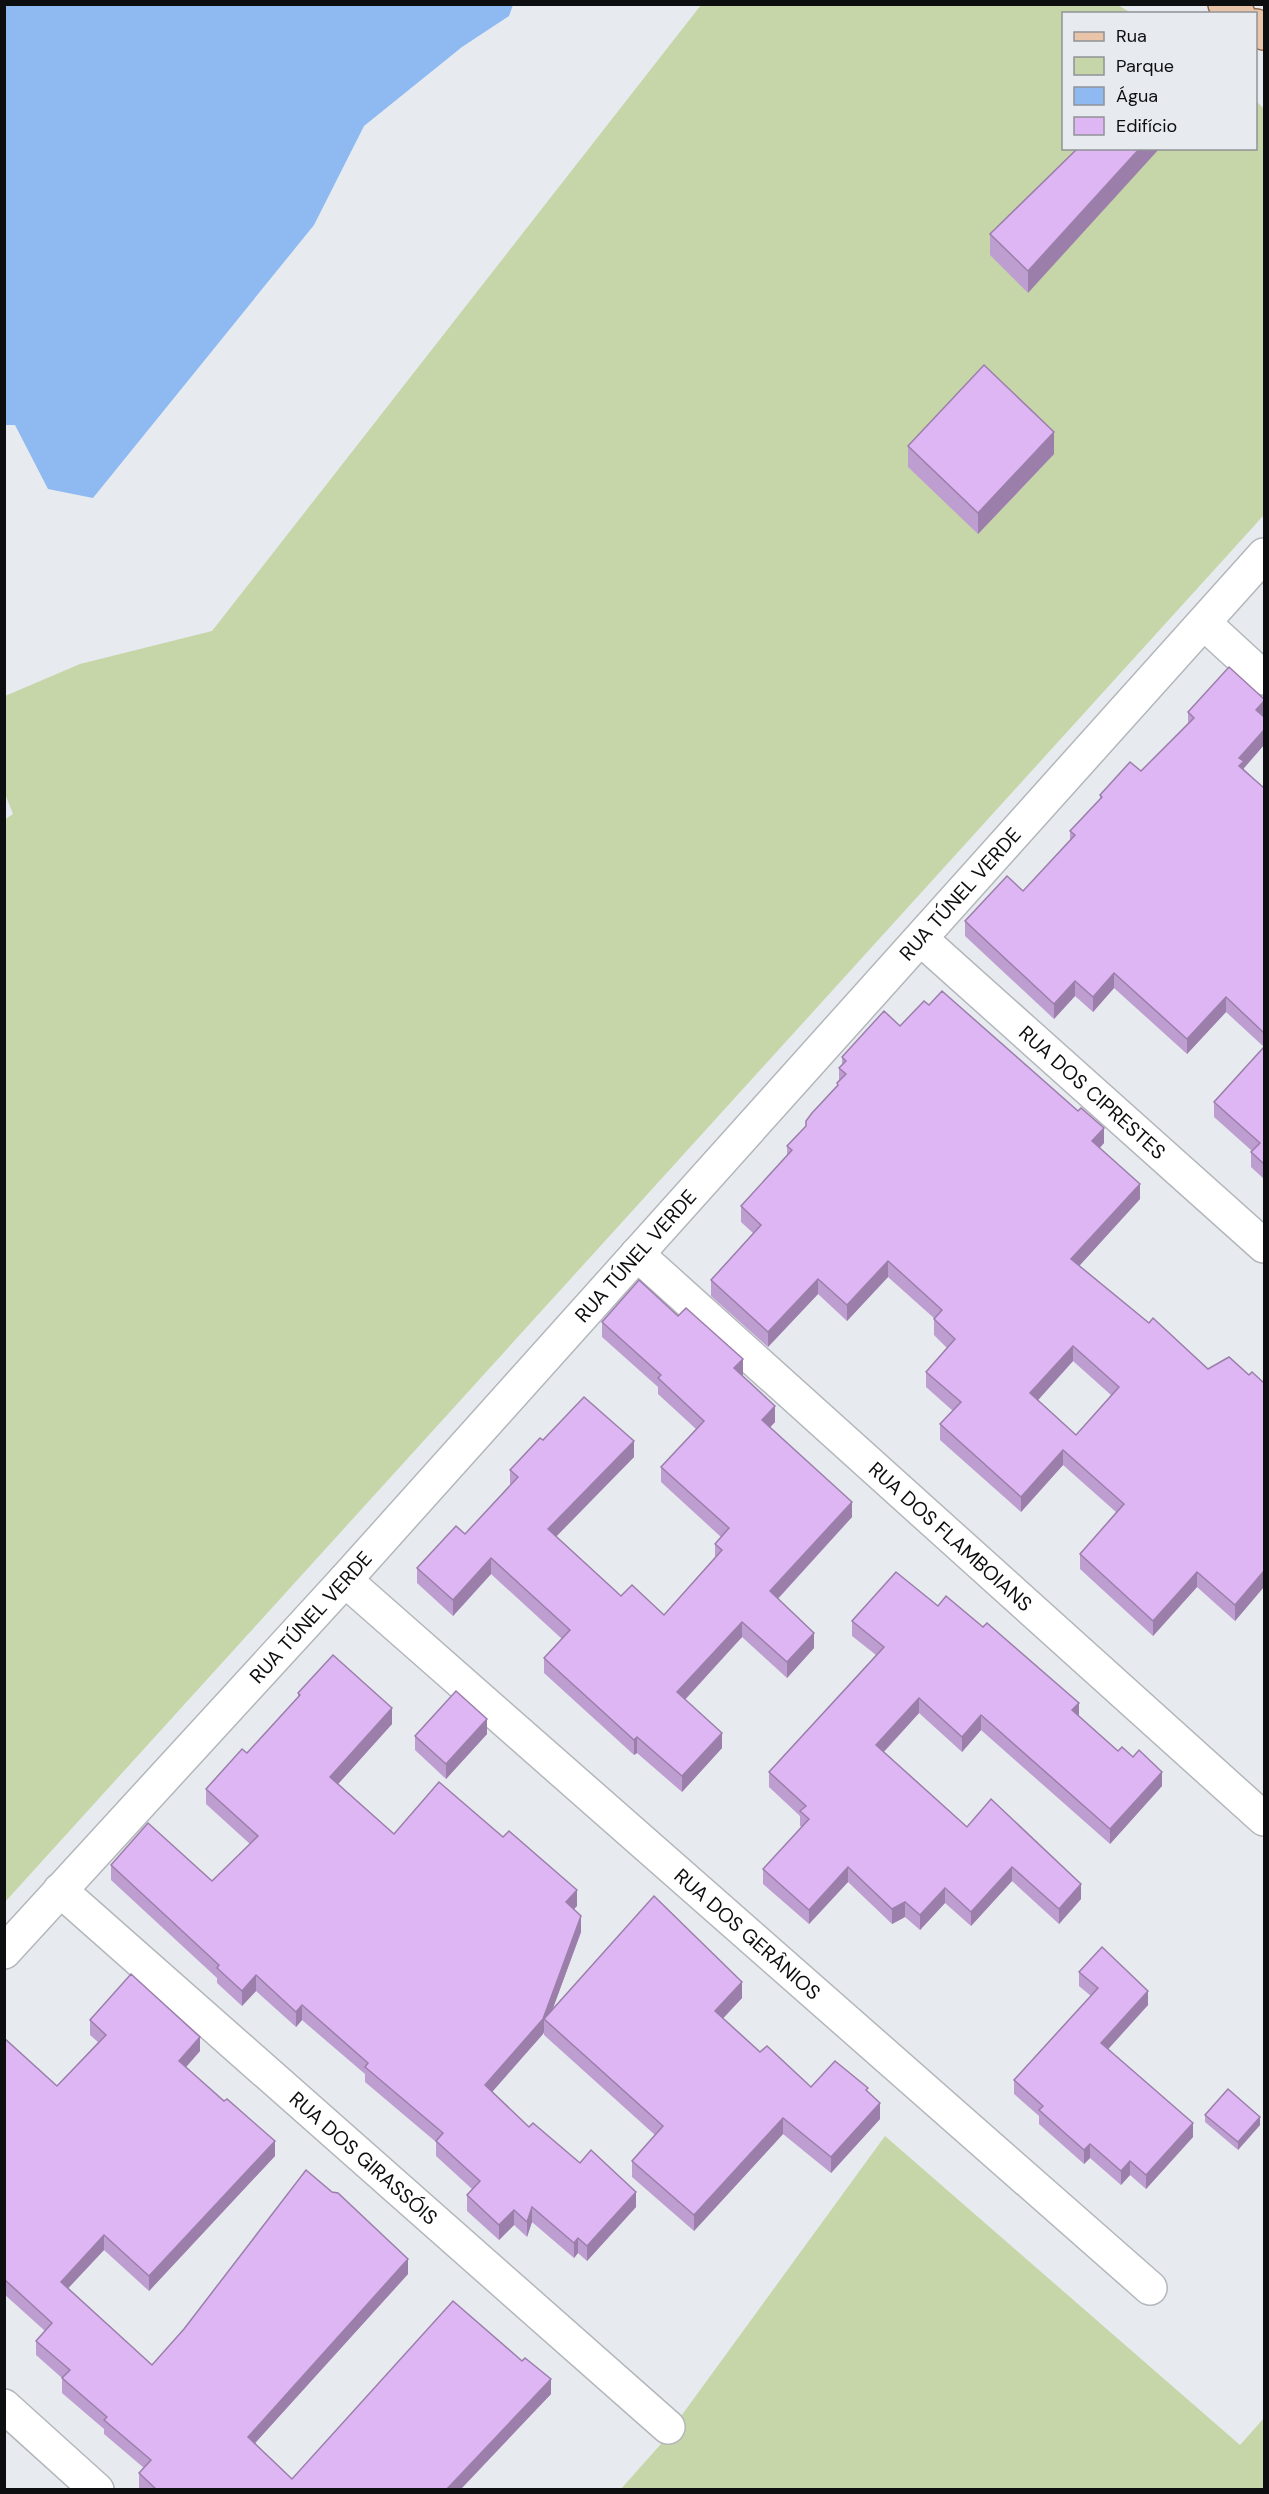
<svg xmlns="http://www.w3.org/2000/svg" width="1269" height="2494" viewBox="0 0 1269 2494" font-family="'DM Sans',sans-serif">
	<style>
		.green { fill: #c6d6a9 }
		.water { fill: #8eb9f1 }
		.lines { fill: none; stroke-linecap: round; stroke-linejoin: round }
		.minor-casing { stroke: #b3b7bb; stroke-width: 36 }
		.major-casing { stroke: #926a4d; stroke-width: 36 }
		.minor { stroke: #fff; stroke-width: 33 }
		.major { stroke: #e9c4a8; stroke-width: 33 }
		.wall { fill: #be9dd1; fill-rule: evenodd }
		.shaded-wall { fill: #9b7faa }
		.building { fill: #ddb6f3; stroke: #9b7faa; stroke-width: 1.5; fill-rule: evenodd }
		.labels { text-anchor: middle; stroke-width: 6; stroke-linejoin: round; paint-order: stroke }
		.street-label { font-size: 20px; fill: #0d0e10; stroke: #e7ebf0 }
	</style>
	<rect width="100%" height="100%" fill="#e7ebf0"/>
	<!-- green -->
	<g class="green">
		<polygon points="701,5 1118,5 1131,13 1064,14 1064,148 1256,148 1256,101 1264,109 1264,515 5,1902 4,820 13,814 5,794 5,696 80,664 212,631"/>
		<polygon points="885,2136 1240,2445 1264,2418 1264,2489 620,2490 660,2445"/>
	</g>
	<!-- water -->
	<polygon class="water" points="4,5 5,4 513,5 509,16 462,47 364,126 314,225 93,498 48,489 15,425 5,425"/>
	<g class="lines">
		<defs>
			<g id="minor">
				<polyline points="1204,623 1264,678"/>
				<path id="s1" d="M921,939l343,307"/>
				<path id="s2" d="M637,1254l627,565"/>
				<path id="s3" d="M345,1580l805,708"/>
				<path id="s4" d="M60,1890l608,537"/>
				<path id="s5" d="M4,1952l341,-372 919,-1025"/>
				<polyline points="4,2406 97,2490"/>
			</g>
			<g id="major">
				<polyline points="1225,4 1238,14"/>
				<polyline points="1256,26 1264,33"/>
			</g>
		</defs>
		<!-- minor casing -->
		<use href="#minor" class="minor-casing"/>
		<!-- major casing -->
		<use href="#major" class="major-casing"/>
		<!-- minor -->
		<use href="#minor" class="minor"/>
		<!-- major -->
		<use href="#major" class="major"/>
	</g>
	<!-- wall -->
	<g class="wall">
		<polygon points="1078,148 1028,293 990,255 990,234"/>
		<polygon points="908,446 1054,454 978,534 908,467"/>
		<polygon points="1188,712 1264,717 1264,745 1244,768 1244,769 1264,788 1264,1179 1251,1167 1251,1152 1252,1151 1214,1117 1214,1102 1264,1047 1226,1012 1187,1054 1114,988 1093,1012 1075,996 1054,1019 965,936 965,921 1023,891 1070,840 1070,831 1100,799 1100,795 1141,771 1188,723"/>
		<path d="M900,1026l204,117 -4,5 40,51 -61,67 70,57 59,46 41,6 15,8v206l-1,-1 -28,33 -38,-34 -44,49 -73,-67v-15l36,-42 -53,-47 -42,47 -81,-72v-16l13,-13 -27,-24v-15l21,-24 -13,-13v-16h1l-47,-42 -41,44 -29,-27 -50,53 -57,-51v-16l42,-47 -12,-11v-16l46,-50v-10l19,-20 31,-39v-4l2,-2v-13l3,-3v-8zM1073,1361l38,34 -35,40 -38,-35z"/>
		<polygon points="678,1316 743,1375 742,1376 775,1422 770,1427 852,1517 778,1599 814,1648 787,1678 742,1637 685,1700 722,1748 682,1792 637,1753 634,1755 544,1673 544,1658 562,1639 491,1574 453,1616 417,1583 417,1568 465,1534 510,1485 510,1470 543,1440 634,1457 556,1536 621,1596 664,1615 715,1558 715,1544 721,1537 661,1482 661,1467 696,1429 658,1394 658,1387 602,1337 602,1322"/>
		<polygon points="938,1606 1079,1716 1118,1751 1162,1786 1110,1844 981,1730 962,1752 919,1713 884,1752 967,1827 1081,1899 1059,1924 1012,1881 971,1926 945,1903 920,1930 905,1917 892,1924 848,1882 809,1924 763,1884 763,1869 802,1827 800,1826 800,1816 769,1787 769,1772 876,1655 852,1636 852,1621"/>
		<polygon points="298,1693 392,1724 338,1784 394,1834 577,1906 573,1909 581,1932 552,2010 742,1998 723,2018 760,2052 811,2087 868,2092 880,2119 831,2173 783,2134 694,2231 632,2177 632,2161 655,2135 544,2035 544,2032 543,2034 492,2092 529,2127 580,2163 636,2207 587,2261 578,2253 574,2258 532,2222 527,2237 514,2225 499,2240 467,2211 467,2195 472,2189 436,2156 436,2142 365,2082 365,2074 302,2020 296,2027 256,1991 242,2006 217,1983 217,1978 111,1880 111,1865 212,1881 250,1844 206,1804 206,1789 247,1753 298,1697"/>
		<polygon points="487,1734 446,1779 415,1750 415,1736"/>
		<polygon points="1079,1972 1148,2005 1108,2049 1193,2137 1146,2189 1130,2175 1121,2185 1090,2158 1084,2164 1039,2124 1039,2116 1014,2094 1014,2080 1091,1996 1079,1986"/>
		<polygon points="90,2020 200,2051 186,2067 275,2156 149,2291 104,2250 68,2288 152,2365 408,2274 255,2443 292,2479 551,2394 460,2490 141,2490 139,2488 139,2473 144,2468 104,2434 104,2429 62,2393 62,2378 36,2355 36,2341 45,2331 4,2294 4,2038 57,2086 98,2042 90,2035"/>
		<polygon points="1205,2115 1260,2125 1238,2150 1205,2122"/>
	</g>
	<!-- shaded-wall -->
	<g class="shaded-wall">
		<polygon points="1140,148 1160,148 1028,293 1028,271"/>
		<polygon points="1054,432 1054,454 978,534 978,513"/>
		<polygon points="1264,701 1264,716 1256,725 1256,710"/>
		<polygon points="1264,730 1264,745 1244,768 1244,776 1239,781 1239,758"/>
		<polygon points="1114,973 1114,988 1093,1012 1093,997"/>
		<polygon points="1075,981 1075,996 1054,1019 1054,1004"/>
		<polygon points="1226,997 1226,1012 1187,1054 1187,1039"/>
		<polygon points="1104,1128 1104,1143 1092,1156 1092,1141"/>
		<polygon points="1140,1184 1140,1199 1071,1275 1071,1259"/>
		<polygon points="888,1261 888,1277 847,1321 847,1305"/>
		<polygon points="818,1279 818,1294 768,1347 768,1332"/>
		<polygon points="1073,1346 1073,1361 1030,1409 1030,1393"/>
		<polygon points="743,1359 743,1375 734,1384 734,1368"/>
		<polygon points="775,1406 775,1422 762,1436 762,1420"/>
		<polygon points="634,1441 634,1457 548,1545 548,1529"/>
		<polygon points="1063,1450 1063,1465 1021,1512 1021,1497"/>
		<polygon points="852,1502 852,1517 770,1607 770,1591"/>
		<polygon points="491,1558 491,1574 453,1616 453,1600"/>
		<polygon points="1197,1572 1197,1587 1153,1636 1153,1621"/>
		<polygon points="1263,1572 1263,1588 1235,1621 1235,1605"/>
		<polygon points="742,1622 742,1637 677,1708 677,1692"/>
		<polygon points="814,1633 814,1648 787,1678 787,1662"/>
		<polygon points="919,1698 919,1713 876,1760 876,1745"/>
		<polygon points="1079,1703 1079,1718 1072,1710"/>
		<polygon points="392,1708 392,1724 330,1793 330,1777"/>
		<polygon points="981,1715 981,1730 962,1752 962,1737"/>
		<polygon points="487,1719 487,1734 446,1779 446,1764"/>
		<polygon points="722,1733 722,1748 682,1792 682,1776"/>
		<polygon points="637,1737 637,1753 634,1755 634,1740"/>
		<polygon points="1162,1772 1162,1786 1110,1844 1110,1829"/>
		<polygon points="848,1867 848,1882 809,1924 809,1910"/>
		<polygon points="1012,1867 1012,1881 971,1926 971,1912"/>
		<polygon points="1081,1884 1081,1899 1059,1924 1059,1909"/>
		<polygon points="945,1888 945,1903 920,1930 920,1915"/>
		<polygon points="577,1890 577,1906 566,1918 566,1902"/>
		<polygon points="905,1902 905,1917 892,1924 892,1909"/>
		<polygon points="581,1916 581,1932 548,2022 544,2019 544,2032 543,2034 485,2100 485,2085"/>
		<polygon points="256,1975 256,1991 242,2006 242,1991"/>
		<polygon points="742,1982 742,1998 715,2027 715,2011"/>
		<polygon points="1148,1991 1148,2005 1101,2057 1101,2043"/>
		<polygon points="302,2005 302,2020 296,2027 296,2012"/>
		<polygon points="200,2037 200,2051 179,2075 179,2061"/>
		<polygon points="880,2103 880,2119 831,2173 831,2157"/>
		<polygon points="1260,2117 1260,2125 1238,2150 1238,2142"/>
		<polygon points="783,2118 783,2134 694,2231 694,2215"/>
		<polygon points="1193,2123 1193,2137 1146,2189 1146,2175"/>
		<polygon points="275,2141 275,2156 149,2291 149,2276"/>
		<polygon points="1090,2144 1090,2158 1084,2164 1084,2150"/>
		<polygon points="1130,2161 1130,2175 1121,2185 1121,2171"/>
		<polygon points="636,2192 636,2207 587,2261 587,2246"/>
		<polygon points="532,2207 532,2222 527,2237 527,2222"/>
		<polygon points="514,2210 514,2225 499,2240 499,2225"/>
		<polygon points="104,2235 104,2250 61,2296 61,2282"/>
		<polygon points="578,2238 578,2253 574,2258 574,2243"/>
		<polygon points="408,2259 408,2274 248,2451 248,2437"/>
		<polygon points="551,2379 551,2394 460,2490 446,2490"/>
	</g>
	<!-- building -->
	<g class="building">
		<polygon points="1078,148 1140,148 1028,271 990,234"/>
		<polygon points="984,365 1054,432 978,513 908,446"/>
		<polygon points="1229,667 1264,699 1264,701 1256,710 1264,717 1264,730 1239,758 1244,761 1239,766 1264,788 1264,1033 1226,997 1187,1039 1114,973 1093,997 1075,981 1054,1004 965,921 1007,876 1023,891 1075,835 1070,831 1102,797 1100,795 1130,762 1141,771 1194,718 1188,712"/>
		<path d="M942,991l136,120 3,-3 23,20 -12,13 48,43 -69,75 78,64 4,-5 55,51 21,-12 20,18 3,-3 12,11v190l-1,-1 -28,33 -38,-33 -44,49 -73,-67 44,-50 -61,-54 -42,47 -81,-73 21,-22 -35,-30 29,-33 -21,-20 8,-9 -54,-49 -41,44 -29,-26 -50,53 -57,-52 50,-55 -20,-19 51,-56 -5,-4 19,-20v-5l6,-8 26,-28 -1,-2 9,-9 -7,-6 7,-7 -4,-4 42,-46 16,15 24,-25 5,4zM1073,1346l46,41 -43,48 -46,-42z"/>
		<polygon points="1264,1047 1264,1164 1251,1152 1260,1143 1214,1102"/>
		<polygon points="639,1280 678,1316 686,1308 743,1359 734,1368 775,1406 762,1420 852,1502 770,1591 814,1633 787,1662 742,1622 677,1692 722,1733 682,1776 637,1737 634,1740 544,1658 570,1630 491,1558 453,1600 417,1568 456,1526 465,1534 518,1477 510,1470 540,1438 543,1440 584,1397 634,1441 548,1529 621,1596 632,1585 664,1615 722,1550 715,1544 729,1528 661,1467 704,1421 658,1378 661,1375 602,1322"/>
		<polygon points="896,1572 938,1606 946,1596 983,1627 987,1623 1079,1703 1072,1710 1118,1751 1122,1747 1133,1757 1139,1750 1162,1772 1110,1829 981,1715 962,1737 919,1698 876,1745 967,1827 991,1799 1081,1884 1059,1909 1012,1867 971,1912 945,1888 920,1915 905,1902 892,1909 848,1867 809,1910 763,1869 809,1819 800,1811 806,1806 769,1772 884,1647 852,1621"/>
		<polygon points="333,1655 392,1708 330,1777 394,1834 439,1782 503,1837 509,1831 577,1890 566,1902 581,1916 543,2019 485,2085 529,2127 533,2123 580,2163 591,2150 636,2192 587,2246 578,2238 574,2243 532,2207 527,2222 514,2210 499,2225 467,2195 480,2181 436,2141 443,2133 365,2067 368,2063 302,2005 296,2012 256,1975 242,1991 217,1968 219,1965 111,1865 148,1823 212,1881 258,1836 206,1789 242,1749 247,1753 300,1695 298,1693"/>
		<polygon points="456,1691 487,1719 446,1764 415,1736"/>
		<polygon points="654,1896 742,1982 715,2011 760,2052 767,2046 811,2087 835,2061 868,2088 866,2090 880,2103 831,2157 783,2118 694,2215 632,2161 663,2126 544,2019"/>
		<polygon points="1102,1947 1148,1991 1101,2043 1193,2123 1146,2175 1130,2161 1121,2171 1090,2144 1084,2150 1039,2110 1043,2106 1014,2080 1098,1988 1079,1972"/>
		<polygon points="131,1974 200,2037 179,2061 224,2101 227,2099 275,2141 149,2276 104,2235 61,2282 152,2365 184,2329 306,2170 332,2192 338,2193 408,2259 248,2437 292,2479 453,2301 522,2361 525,2358 551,2379 446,2490 157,2490 139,2473 151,2460 104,2420 107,2417 62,2378 70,2370 36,2341 52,2323 4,2279 4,2038 57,2086 106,2035 90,2020"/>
		<polygon points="1228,2089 1260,2117 1238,2142 1205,2115"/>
	</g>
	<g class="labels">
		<!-- street labels -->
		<g class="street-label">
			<text dy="7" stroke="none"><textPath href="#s5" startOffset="1426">RUA TÚNEL VERDE</textPath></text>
			<text dy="7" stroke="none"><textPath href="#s1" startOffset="230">RUA DOS CIPRESTES</textPath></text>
			<text dy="7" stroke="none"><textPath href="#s5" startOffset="940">RUA TÚNEL VERDE</textPath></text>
			<text dy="7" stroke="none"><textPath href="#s2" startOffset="422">RUA DOS FLAMBOIANS</textPath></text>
			<text dy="7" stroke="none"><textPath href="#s5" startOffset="454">RUA TÚNEL VERDE</textPath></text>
			<text dy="7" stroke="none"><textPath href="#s3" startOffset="536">RUA DOS GERÂNIOS</textPath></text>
			<text dy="7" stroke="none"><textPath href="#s4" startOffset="405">RUA DOS GIRASSÓIS</textPath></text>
		</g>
	</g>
	<!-- border -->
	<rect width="1269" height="2494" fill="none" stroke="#0d0e10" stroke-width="12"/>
	<!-- legend -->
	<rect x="1062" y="12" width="195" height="138" fill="#e7ebf0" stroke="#909396" stroke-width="1.5"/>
	<rect x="1074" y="32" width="30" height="9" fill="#e9c4a8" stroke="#909396" stroke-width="1.5"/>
	<text x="1116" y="42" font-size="18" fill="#0d0e10">Rua</text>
	<rect x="1074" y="57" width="30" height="18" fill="#c6d6a9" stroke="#909396" stroke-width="1.5"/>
	<text x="1116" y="72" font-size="18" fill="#0d0e10">Parque</text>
	<rect x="1074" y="87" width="30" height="18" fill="#8eb9f1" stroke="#909396" stroke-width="1.5"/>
	<text x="1116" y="102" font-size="18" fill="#0d0e10">Água</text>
	<rect x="1074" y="117" width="30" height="18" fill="#ddb6f3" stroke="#909396" stroke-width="1.5"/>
	<text x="1116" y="132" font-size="18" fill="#0d0e10">Edifício</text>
</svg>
